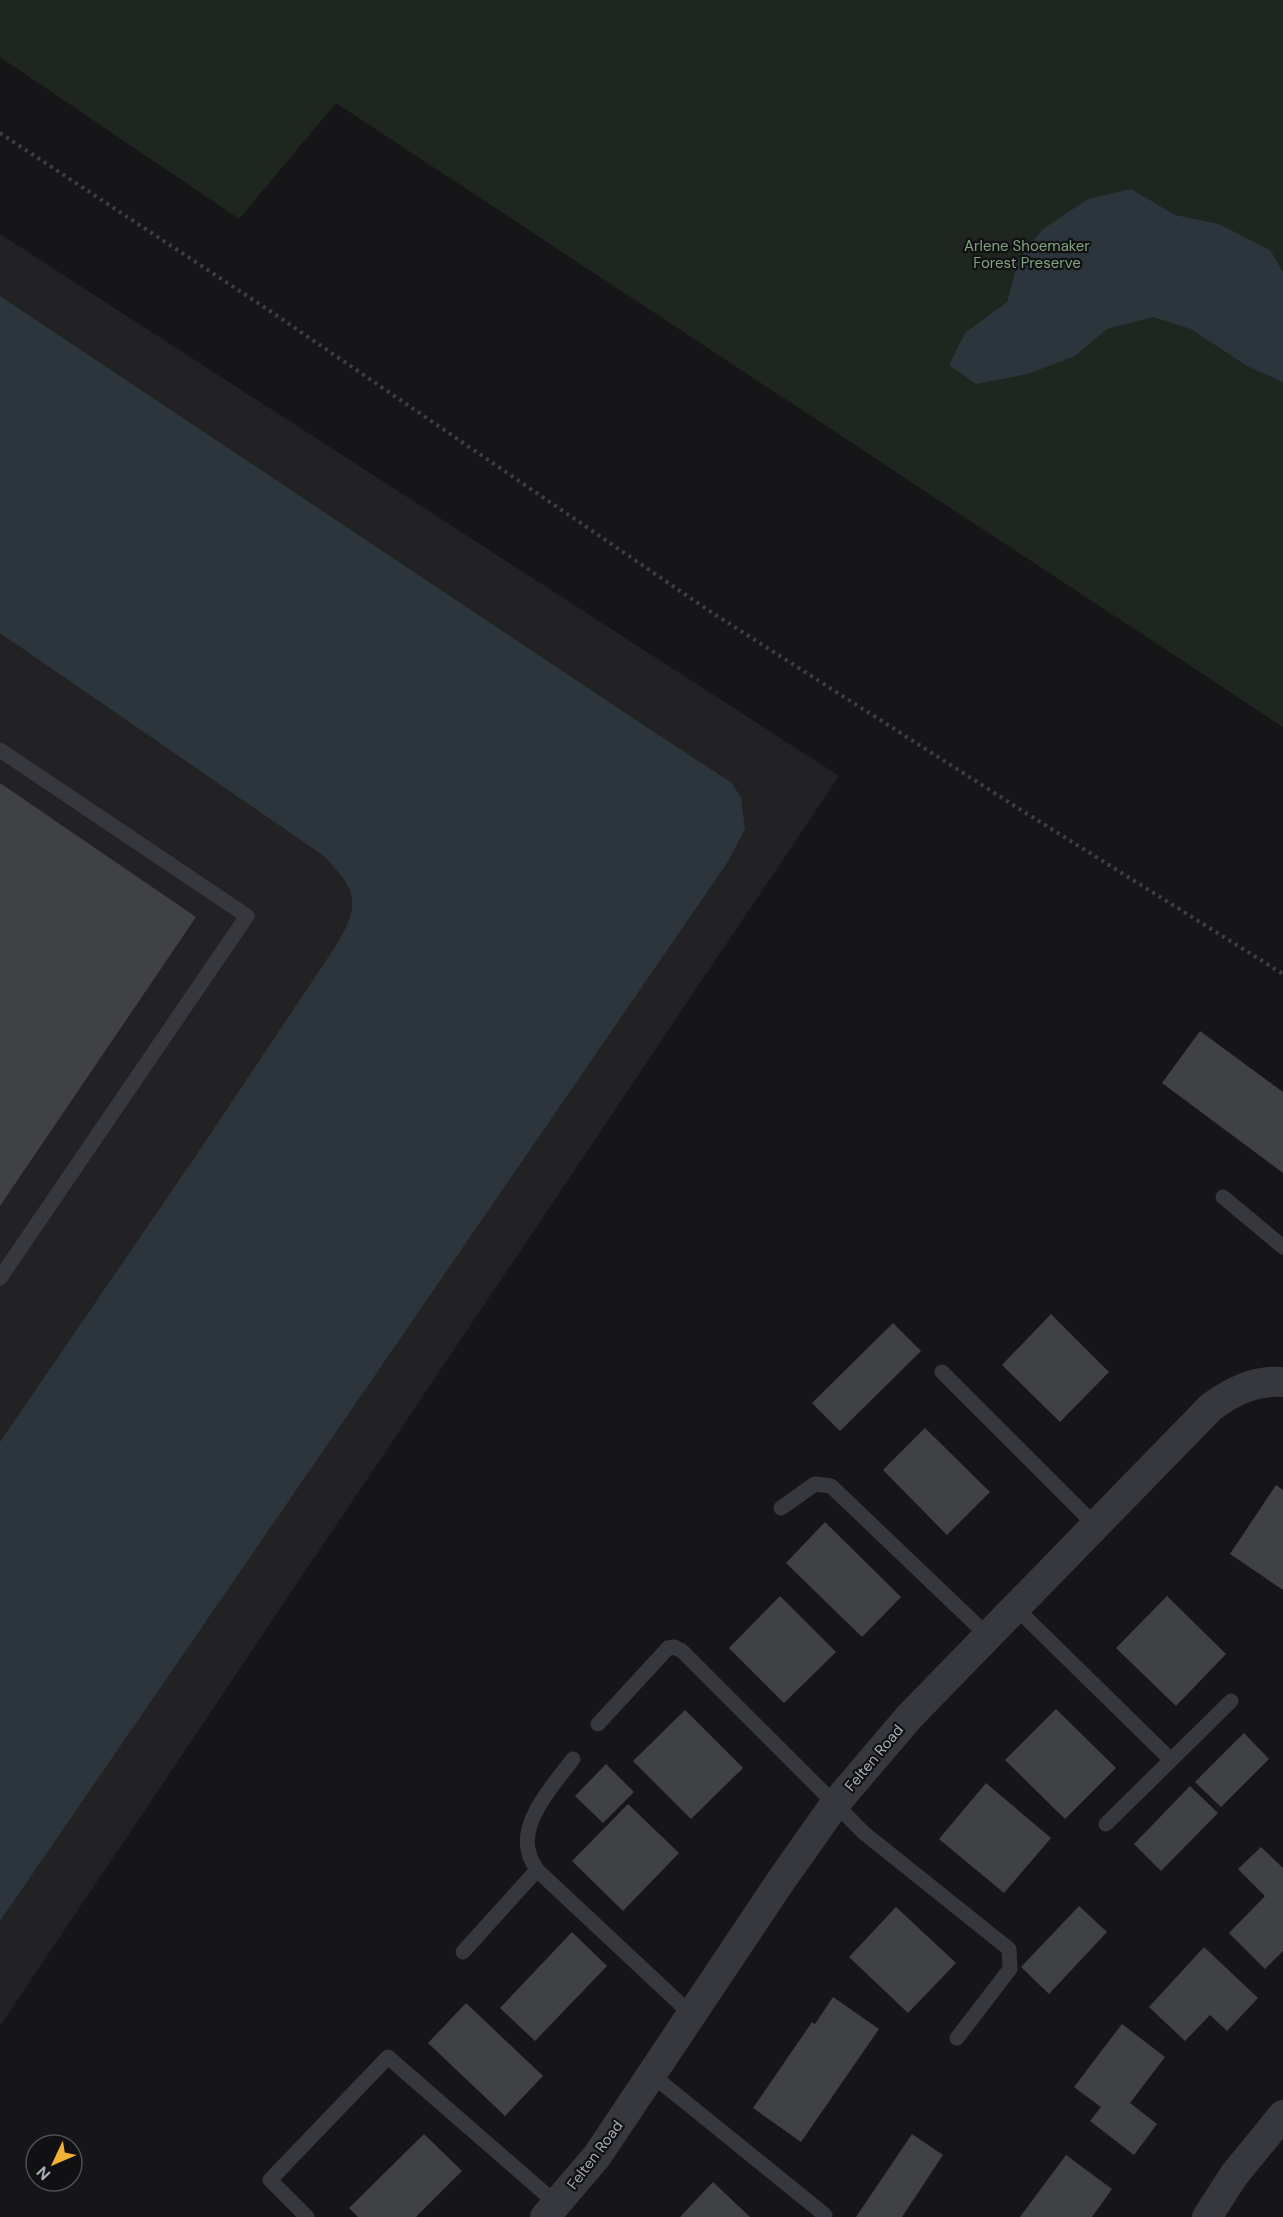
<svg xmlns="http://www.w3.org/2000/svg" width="1283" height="2217" viewBox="0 0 1283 2217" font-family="'DM Sans',sans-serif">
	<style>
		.built { fill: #222225 }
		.green { fill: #1e261f }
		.water { fill: #2c353c }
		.building { fill: #404145 }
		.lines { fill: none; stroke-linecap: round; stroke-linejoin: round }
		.path { stroke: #3d3f44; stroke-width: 4; stroke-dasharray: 3 4.5; stroke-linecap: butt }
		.service { stroke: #37383d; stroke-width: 15 }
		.minor { stroke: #37383d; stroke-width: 30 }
		.labels { text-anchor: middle; stroke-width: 4.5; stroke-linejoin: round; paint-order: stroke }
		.park-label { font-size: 15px; fill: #7fa381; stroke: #111113 }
		.street-label { font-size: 15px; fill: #a8adb8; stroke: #111113 }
	</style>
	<rect width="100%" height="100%" fill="#161618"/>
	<!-- built -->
	<polygon class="built" points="0,234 839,776 0,2026"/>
	<!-- green -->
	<polygon class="green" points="0,0 1283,0 1283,727 336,103 239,219 0,57"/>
	<!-- water -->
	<g class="water">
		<polygon points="1131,189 1175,215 1219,224 1270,250 1283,272 1283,382 1247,366 1191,329 1153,317 1107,329 1075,356 1028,374 976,384 949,365 965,333 1007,302 1019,258 1043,229 1088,199"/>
		<path d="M0,296l654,436 78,51 9,15 4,31 -18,34 -727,1058v-479l197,-288 140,-210c25,-42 19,-54 -13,-88l-324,-223z"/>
	</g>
	<!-- building -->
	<g class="building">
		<polygon points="0,783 196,917 0,1206"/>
		<polygon points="1200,1031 1283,1092 1283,1173 1162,1083"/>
		<polygon points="1051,1314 1109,1372 1060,1422 1002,1365"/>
		<polygon points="893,1323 921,1351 840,1431 812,1403"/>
		<polygon points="925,1428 990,1492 947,1535 883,1470"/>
		<polygon points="1276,1485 1283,1490 1283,1590 1230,1554"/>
		<polygon points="825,1522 901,1597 862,1637 786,1563"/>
		<polygon points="780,1596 836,1652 784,1703 729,1648"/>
		<polygon points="1167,1596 1226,1654 1176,1706 1116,1648"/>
		<polygon points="1056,1709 1116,1768 1065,1819 1005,1760"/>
		<polygon points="685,1710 743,1768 691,1819 633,1761"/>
		<polygon points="1244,1733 1269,1759 1221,1807 1195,1782"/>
		<polygon points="606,1764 634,1792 603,1823 575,1796"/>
		<polygon points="986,1783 1051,1838 1004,1893 939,1839"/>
		<polygon points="1190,1786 1218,1813 1161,1871 1134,1844"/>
		<polygon points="628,1804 679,1853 623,1911 572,1861"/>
		<polygon points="1261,1847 1283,1868 1283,1951 1265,1969 1229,1933 1265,1896 1238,1869"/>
		<polygon points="1079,1906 1107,1932 1049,1994 1021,1967"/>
		<polygon points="896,1907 956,1963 908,2013 849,1957"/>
		<polygon points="572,1932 607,1966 535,2041 500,2008"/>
		<polygon points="1204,1947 1258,1998 1227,2031 1210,2015 1185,2041 1149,2007"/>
		<polygon points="833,1997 879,2029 801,2142 753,2108 812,2022 815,2024"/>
		<polygon points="466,2003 543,2076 505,2116 428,2043"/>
		<polygon points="1122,2024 1165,2057 1130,2103 1157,2124 1134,2155 1090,2121 1101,2107 1074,2087"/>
		<polygon points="424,2134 462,2171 416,2217 358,2217 349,2208"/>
		<polygon points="912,2134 943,2155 902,2217 856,2217"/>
		<polygon points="1066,2155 1112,2189 1092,2217 1020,2217"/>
		<polygon points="713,2182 750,2217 680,2217"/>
	</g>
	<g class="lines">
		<!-- path -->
		<polyline class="path" points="0,133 270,311 708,610 1018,808 1283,974"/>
		<!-- service -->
		<g class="service">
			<polyline points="0,750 247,916 0,1278"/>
			<polyline points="1223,1197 1283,1247"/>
			<polyline points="942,1372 1096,1526"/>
			<polyline points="781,1508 815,1484 831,1486 987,1635"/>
			<polyline points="1015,1607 1171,1760"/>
			<polyline points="598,1724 668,1648 674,1647 682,1651 864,1833 1009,1949 1010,1969 957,2038"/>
			<path d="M573,1759c-18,24 -54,62 -44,94 1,6 5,12 8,17l154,144"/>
			<polyline points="1106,1824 1231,1701"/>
			<polyline points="463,1952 537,1870"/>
			<polyline points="652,2075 825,2215"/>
			<polyline points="307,2217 270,2180 388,2057 557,2204"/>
		</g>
		<!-- minor -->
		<g class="minor">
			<path d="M545,2217l52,-61 183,-274 55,-78 74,-87 302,-310c22,-16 44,-27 72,-25"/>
			<polyline points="1207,2217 1234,2175 1283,2115"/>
		</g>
	</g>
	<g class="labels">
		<!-- park labels -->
		<g class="park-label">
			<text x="1027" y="251">Arlene Shoemaker<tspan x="1027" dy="17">Forest Preserve</tspan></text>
		</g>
		<!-- street labels -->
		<g class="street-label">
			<text transform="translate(874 1758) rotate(-50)" y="5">Felten Road</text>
			<text transform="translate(595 2155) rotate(-53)" y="5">Felten Road</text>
		</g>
	</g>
	<!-- north arrow -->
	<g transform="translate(54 2163) rotate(226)"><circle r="28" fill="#111113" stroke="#4d4f55" stroke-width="1.5"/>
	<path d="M0-4.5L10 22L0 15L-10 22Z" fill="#f2b134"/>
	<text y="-9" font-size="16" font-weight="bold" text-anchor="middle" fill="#a8adb8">N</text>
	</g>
</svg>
